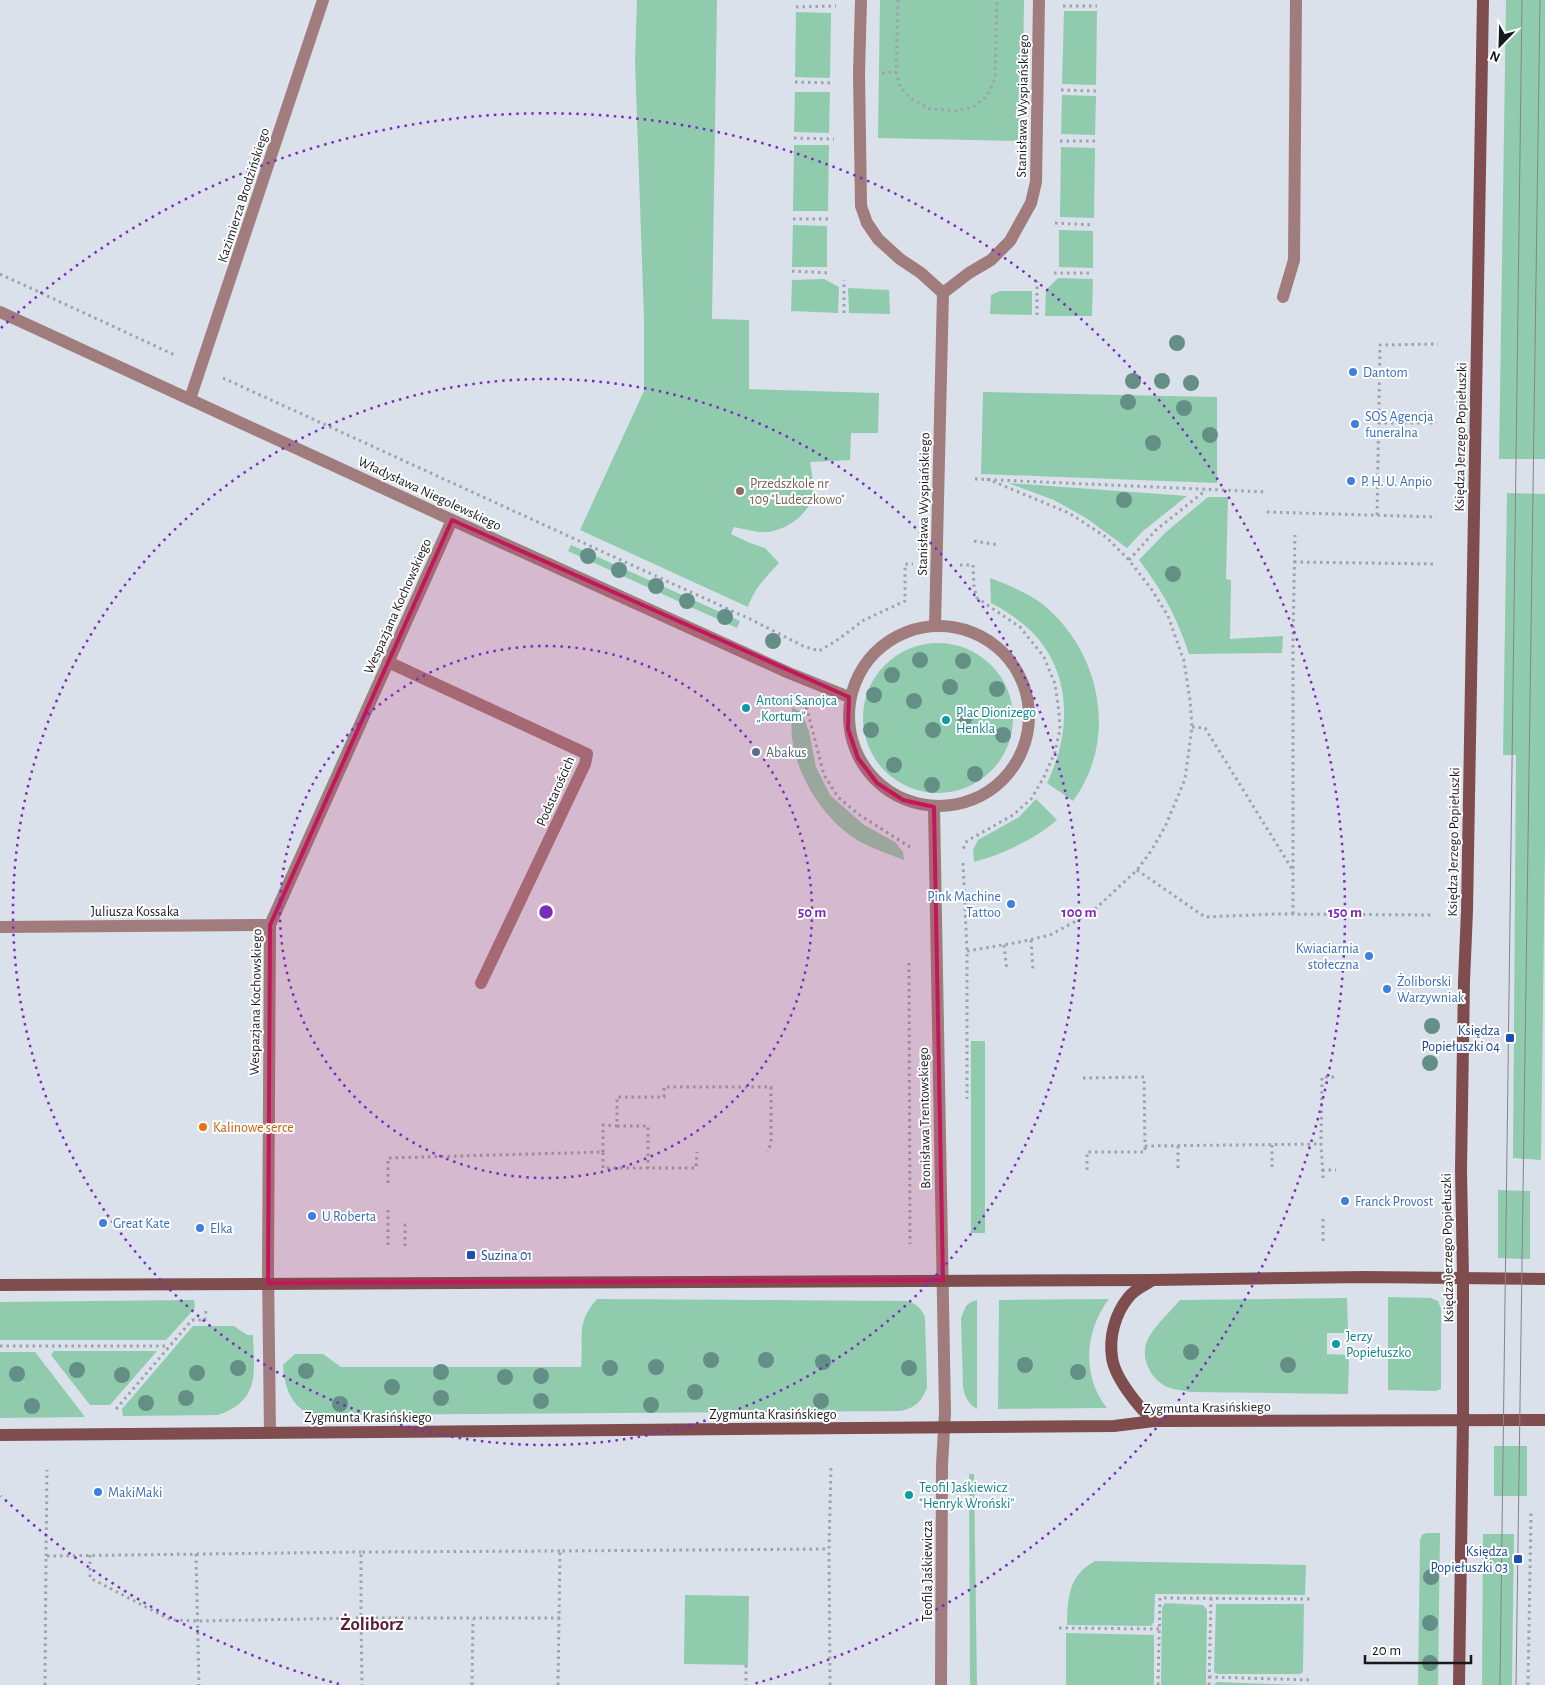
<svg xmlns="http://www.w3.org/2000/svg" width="1545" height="1685" viewBox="0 0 1545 1685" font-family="'Alegreya Sans',sans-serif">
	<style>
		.green { fill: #90cbae }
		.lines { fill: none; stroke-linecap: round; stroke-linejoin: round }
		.path { stroke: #9da3ab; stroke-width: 3; stroke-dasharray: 2.5 4; stroke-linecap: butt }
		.street { stroke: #a17c7c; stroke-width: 12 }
		.secondary { stroke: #7f4d4e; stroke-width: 12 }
		.tram { stroke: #80858c; stroke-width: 1 }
		.tree { fill: #648f86 }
		.marked { fill: #c2185b; fill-opacity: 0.2; stroke: #c2185b; stroke-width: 4; stroke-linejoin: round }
		.ring { fill: none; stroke: #7b2cbf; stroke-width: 2.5; stroke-dasharray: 2.5 5 }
		.shop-dot { fill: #3f7fe0; stroke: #fff; stroke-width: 2 }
		.education-dot { fill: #8d6e63; stroke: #fff; stroke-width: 2 }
		.culture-dot { fill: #0f9aa8; stroke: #fff; stroke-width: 2 }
		.service-dot { fill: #5c6f8a; stroke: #fff; stroke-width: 2 }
		.transit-dot { fill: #1a4fb4; stroke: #fff; stroke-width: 2 }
		.food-dot { fill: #e8710a; stroke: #fff; stroke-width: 2 }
		.labels { text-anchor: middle; stroke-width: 4; stroke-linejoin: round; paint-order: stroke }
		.street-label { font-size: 14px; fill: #17191d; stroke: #fff }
		.shop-label { font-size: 14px; fill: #366cbe; stroke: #fff; text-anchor: start }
		.education-label { font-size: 14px; fill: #785e54; stroke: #fff; text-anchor: start }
		.culture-label { font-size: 14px; fill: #0d838f; stroke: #fff; text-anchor: start }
		.service-label { font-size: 14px; fill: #4e5e75; stroke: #fff; text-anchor: start }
		.transit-label { font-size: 14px; fill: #164399; stroke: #fff; text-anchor: end }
		.food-label { font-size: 14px; fill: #c56008; stroke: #fff; text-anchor: start }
		.district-label { font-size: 19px; font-weight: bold; fill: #5d1d3c; stroke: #fff }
		.centre { fill: #7b2cbf; stroke: #fff; stroke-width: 2.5 }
		.ring-label { font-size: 15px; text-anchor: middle; font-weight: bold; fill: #7b2cbf; stroke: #fff; stroke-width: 4; stroke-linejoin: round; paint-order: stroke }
	</style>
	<rect width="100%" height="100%" fill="#dae1eb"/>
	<!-- green -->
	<g class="green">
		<path d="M637,0h80l-5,319 37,1v69l130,4 -1,40h-27l-1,27 -40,2c2,10 4,24 2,35 -4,18 -25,32 -43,35 -12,1 -24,-3 -35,-5l-3,7 19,9 15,5 14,15c-13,14 -25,26 -31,44l-168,-77 64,-139v-72l-9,-258z"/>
		<polygon points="880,0 1024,0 1022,141 878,138"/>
		<polygon points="1506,0 1545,0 1545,459 1499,459"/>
		<polygon points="1064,11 1097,11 1096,85 1062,84"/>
		<polygon points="796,12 831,13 830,78 795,77"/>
		<polygon points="795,92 830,92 829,133 794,132"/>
		<polygon points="1062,95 1096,96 1095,135 1061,134"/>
		<polygon points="794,145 829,145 828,211 793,211"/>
		<polygon points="1061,147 1095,148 1094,218 1060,217"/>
		<polygon points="793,225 827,226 827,267 792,267"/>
		<polygon points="1059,230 1093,231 1093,268 1059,267"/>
		<polygon points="1058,278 1093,279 1092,316 1045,316 1046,290"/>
		<polygon points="824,279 839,287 838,313 791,311 792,280"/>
		<polygon points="848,288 889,290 890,314 849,313"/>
		<polygon points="1000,291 1032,291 1032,315 990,314 991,295"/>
		<polygon points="983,392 1217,397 1217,483 981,474"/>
		<polygon points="1008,483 1187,496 1143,531 1127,548 1086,518 1054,500"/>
		<polygon points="1507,493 1545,494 1545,847 1541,1160 1513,1158 1516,755 1503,755"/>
		<path d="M1208,497h20l-2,82 5,1 -1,59 53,-3 -1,17 -93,1c-12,-37 -27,-64 -50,-94l27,-28z"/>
		<polygon points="571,545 740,621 737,628 568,551"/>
		<path d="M990,578c18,7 36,14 51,25 60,47 78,136 32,198l-26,-18c24,-49 26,-109 -15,-151 -12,-12 -26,-21 -41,-29z"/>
		<circle cx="938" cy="718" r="75"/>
		<path d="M792,707l9,5 8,19 7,36 14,28 34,30 31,17 8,10 1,8c-18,-7 -37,-13 -53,-24 -30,-22 -54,-60 -59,-98 -1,-10 0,-21 0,-31z"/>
		<path d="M1036,799l21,21c-25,21 -52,33 -83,42l-1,-12 5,-10 41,-23z"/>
		<rect x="971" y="1041" width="14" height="192"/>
		<polygon points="1498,1190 1530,1191 1530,1259 1498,1258"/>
		<polygon points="1388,1297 1431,1298 1438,1301 1441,1309 1441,1389 1436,1391 1388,1390"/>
		<path d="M1347,1298l1,35h-21v21l22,1 -1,39 -158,-2c-7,-2 -14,-2 -20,-4 -17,-6 -29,-27 -24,-44 4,-14 24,-32 34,-44z"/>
		<path d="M597,1299l309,2c10,2 15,7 19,16l2,70c-5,15 -12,21 -27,24l-570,4c-5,0 -11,0 -16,-1 -23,-4 -30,-29 -31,-49l12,-11h28l18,13h240c3,-30 -6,-43 16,-68z"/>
		<path d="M1109,1299c-24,31 -28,77 -2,109l-109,1 1,-109z"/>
		<polygon points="194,1300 195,1308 166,1340 0,1340 0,1302"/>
		<path d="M977,1300v109c-9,-5 -12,-12 -14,-22l-2,-69 5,-12 5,-4z"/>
		<path d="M193,1326h41l13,9h6c1,37 8,65 -35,80l-95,1 -1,-7z"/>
		<polygon points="54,1351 157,1351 110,1405 90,1405 51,1355"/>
		<polygon points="0,1352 35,1352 85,1417 0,1418"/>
		<rect x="1494" y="1446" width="33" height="50"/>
		<polygon points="969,1474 974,1474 977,1685 970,1685"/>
		<polygon points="1426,1533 1440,1533 1438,1685 1418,1685 1420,1540 1422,1535"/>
		<polygon points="1483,1534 1514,1534 1512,1685 1482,1685"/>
		<path d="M1095,1561l211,4 -1,30 -150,-1 -1,28 -3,4 -84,-1c1,-28 1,-49 28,-64z"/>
		<polygon points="685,1595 749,1596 748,1665 684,1664"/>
		<polygon points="1165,1603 1203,1605 1207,1610 1206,1685 1161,1685 1162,1608"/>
		<polygon points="1216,1604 1304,1604 1303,1672 1300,1674 1217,1674 1214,1672"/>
		<polygon points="1066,1633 1154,1635 1154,1685 1066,1685"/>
		<polygon points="1217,1682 1301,1685 1214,1685"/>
	</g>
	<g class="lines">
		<!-- path -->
		<g class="path">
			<polyline points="898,0 896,72 900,87 913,100 930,109 956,111 973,107 987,96 995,79 997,0"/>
			<polyline points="1063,6 1097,6"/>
			<polyline points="796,7 836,6"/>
			<polyline points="882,73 896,72"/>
			<polyline points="795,82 834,83"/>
			<polyline points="1061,90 1096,91"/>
			<polyline points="794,138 834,139"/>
			<polyline points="1060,141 1095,141"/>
			<polyline points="793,219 832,219"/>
			<polyline points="1055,223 1094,225"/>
			<polyline points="792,271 831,273"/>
			<polyline points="1054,273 1093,273"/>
			<polyline points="0,274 177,356"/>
			<polyline points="844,313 844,280"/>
			<polyline points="1037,315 1037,281"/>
			<polyline points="223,378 752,620 803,646 819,651 836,641 864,620 905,601 905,564 913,564"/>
			<polyline points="1378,423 1437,423"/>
			<polyline points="975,479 1267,492"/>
			<polyline points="1267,512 1436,517"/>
			<polyline points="1377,515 1380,345 1438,344"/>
			<polyline points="974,541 999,545"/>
			<polyline points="1129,560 1156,530 1206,490"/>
			<polyline points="1294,562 1437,564"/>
			<polyline points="960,565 973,565 974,587 977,598 1020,627 1044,657 1055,684 1059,712 1060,729 1055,752 1044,777 1031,799 1013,815 967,841 962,851"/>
			<polyline points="805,708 807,709 824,775 838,797 858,814 910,847"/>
			<polyline points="1192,727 1205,728 1292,869"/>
			<polyline points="963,863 967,951 967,1099"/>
			<polyline points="1137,870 1205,917 1276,914 1431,915"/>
			<polyline points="1293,914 1293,637 1295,535"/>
			<polyline points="1031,940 1033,970"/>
			<polyline points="1004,945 1007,971"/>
			<polyline points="967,951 1020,942 1050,935 1091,913 1137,870 1151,851 1165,827 1185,779 1192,727 1190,700 1184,661 1168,616 1152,590 1129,560 1106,537 1069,513 987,479"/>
			<polyline points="909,963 910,1244"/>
			<polyline points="1083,1078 1144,1077 1145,1146 1321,1144"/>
			<polyline points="617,1126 648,1126 648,1168"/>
			<polyline points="1272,1145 1272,1168"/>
			<polyline points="1178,1146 1178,1169"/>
			<polyline points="603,1152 603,1125 617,1126 617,1097 664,1097 664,1087 771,1087 771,1142 768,1152"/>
			<polyline points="1087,1170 1087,1152 1145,1152 1145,1146"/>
			<polyline points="1322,1170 1336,1170"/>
			<polyline points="1323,1178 1321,1144 1322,1077 1335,1077"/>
			<polyline points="388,1183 388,1158 603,1152 603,1168 696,1168 697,1152"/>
			<polyline points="388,1210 388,1247"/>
			<polyline points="1323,1219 1323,1241"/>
			<polyline points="405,1246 405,1225 410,1224"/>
			<polyline points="0,1346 169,1346"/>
			<polyline points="116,1409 192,1320 205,1320 206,1309"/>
			<polyline points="560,1551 361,1552 361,1618 560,1618"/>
			<polyline points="196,1554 199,1685"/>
			<polyline points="90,1555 90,1578 171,1620 198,1621 361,1618 362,1685"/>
			<polyline points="46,1556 47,1470"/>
			<polyline points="1059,1628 1159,1629"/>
			<polyline points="746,1665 746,1685"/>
			<polyline points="1209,1677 1311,1680"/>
			<polyline points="45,1685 46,1556 361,1552"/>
			<polyline points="472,1685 473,1619"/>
			<polyline points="558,1685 560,1551 829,1549"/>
			<polyline points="830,1685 829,1549 831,1466"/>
			<polyline points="1158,1685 1160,1598 1313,1599"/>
			<polyline points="1209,1685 1211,1598"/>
			<polyline points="1528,1685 1531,1513"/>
		</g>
		<!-- street -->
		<g class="street">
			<polyline points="861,0 859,73 861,206 867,223 878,239 900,259 921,273 943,293 969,273 991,260 1010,241 1031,203 1036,182 1039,0"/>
			<polyline points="1283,297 1294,260 1296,0"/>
			<polyline points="0,312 452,520 789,673 849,697"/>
			<polyline points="190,399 323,0"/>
			<polyline points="935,625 943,293"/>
			<circle cx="939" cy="716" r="90"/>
			<polyline points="388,662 587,754 585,764 481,983"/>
			<polyline points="934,807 945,1412 942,1465 941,1685"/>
			<polyline points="0,927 270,925"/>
			<polyline points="270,1433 268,1271 270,925 452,520"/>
		</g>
		<!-- secondary -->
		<g class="secondary">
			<path d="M1153,1280c-8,5 -20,10 -25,18 -13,16 -19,39 -16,59 2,20 27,51 42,64"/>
			<polyline points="0,1285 1153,1280 1365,1277 1545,1279"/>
			<polyline points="0,1435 1114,1426 1154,1421 1545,1420"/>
			<polyline points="1459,1685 1463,1420 1463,1277 1461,1170 1464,981 1467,911 1483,0"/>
		</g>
		<!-- tram -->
		<g class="tram">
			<polyline points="1500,1685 1522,0"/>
			<polyline points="1516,1685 1540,0"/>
		</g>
	</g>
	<!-- trees -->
	<g class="tree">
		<circle cx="1177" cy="343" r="8"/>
		<circle cx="1133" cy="381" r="8"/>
		<circle cx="1162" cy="381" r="8"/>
		<circle cx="1191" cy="383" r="8"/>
		<circle cx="1128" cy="402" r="8"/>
		<circle cx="1184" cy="408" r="8"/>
		<circle cx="1210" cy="435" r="8"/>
		<circle cx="1153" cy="443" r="8"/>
		<circle cx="1124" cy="500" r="8"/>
		<circle cx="588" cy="556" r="8"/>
		<circle cx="619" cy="570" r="8"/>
		<circle cx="1173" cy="574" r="8"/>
		<circle cx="656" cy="586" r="8"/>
		<circle cx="687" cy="601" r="8"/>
		<circle cx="725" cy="617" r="8"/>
		<circle cx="773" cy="641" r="8"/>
		<circle cx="920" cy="660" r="8"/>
		<circle cx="963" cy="661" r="8"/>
		<circle cx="892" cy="675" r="8"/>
		<circle cx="950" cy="687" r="8"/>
		<circle cx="997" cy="689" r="8"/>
		<circle cx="874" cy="695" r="8"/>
		<circle cx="914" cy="701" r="8"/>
		<circle cx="965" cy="717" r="8"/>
		<circle cx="871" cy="730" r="8"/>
		<circle cx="933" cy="730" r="8"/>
		<circle cx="1003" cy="735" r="8"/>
		<circle cx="894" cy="765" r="8"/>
		<circle cx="975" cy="774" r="8"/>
		<circle cx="932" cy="785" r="8"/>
		<circle cx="1432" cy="1026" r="8"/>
		<circle cx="1430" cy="1063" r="8"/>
		<circle cx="1191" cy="1352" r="8"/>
		<circle cx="711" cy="1360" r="8"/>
		<circle cx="766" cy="1360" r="8"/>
		<circle cx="823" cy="1362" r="8"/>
		<circle cx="1025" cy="1365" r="8"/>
		<circle cx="1288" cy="1365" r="8"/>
		<circle cx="656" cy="1367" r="8"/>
		<circle cx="238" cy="1368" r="8"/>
		<circle cx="610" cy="1368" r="8"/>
		<circle cx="909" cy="1368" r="8"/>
		<circle cx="77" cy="1370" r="8"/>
		<circle cx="306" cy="1371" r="8"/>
		<circle cx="441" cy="1372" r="8"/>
		<circle cx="1078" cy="1372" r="8"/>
		<circle cx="197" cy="1373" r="8"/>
		<circle cx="17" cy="1374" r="8"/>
		<circle cx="122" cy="1375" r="8"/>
		<circle cx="541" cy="1376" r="8"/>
		<circle cx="505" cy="1377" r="8"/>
		<circle cx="392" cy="1387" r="8"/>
		<circle cx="695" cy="1392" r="8"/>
		<circle cx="186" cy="1398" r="8"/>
		<circle cx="441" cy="1398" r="8"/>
		<circle cx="541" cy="1401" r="8"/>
		<circle cx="821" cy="1401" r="8"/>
		<circle cx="146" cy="1403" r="8"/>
		<circle cx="340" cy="1404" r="8"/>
		<circle cx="651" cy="1405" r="8"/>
		<circle cx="32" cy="1406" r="8"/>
		<circle cx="1431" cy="1577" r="8"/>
		<circle cx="1430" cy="1623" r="8"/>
		<circle cx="1430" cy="1663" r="8"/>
	</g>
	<!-- marked area -->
	<path class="marked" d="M452,520l397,177 -1,32 10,29 19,25 26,17 31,7 9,473 -675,3 2,-358z"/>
	<!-- distance rings -->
	<g class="ring">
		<circle cx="546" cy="912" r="266"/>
		<circle cx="546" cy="912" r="533"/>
		<path d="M339 1684A799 799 0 0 1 1 1496M1 328A799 799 0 1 1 753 1684"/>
	</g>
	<!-- markers -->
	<g class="shop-dot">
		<circle cx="1353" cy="372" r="5"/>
		<circle cx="1355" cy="424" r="5"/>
		<circle cx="1351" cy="481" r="5"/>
		<circle cx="1011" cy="904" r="5"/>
		<circle cx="1369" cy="956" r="5"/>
		<circle cx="1387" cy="989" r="5"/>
		<circle cx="1345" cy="1201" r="5"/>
		<circle cx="312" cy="1216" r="5"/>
		<circle cx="103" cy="1223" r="5"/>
		<circle cx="200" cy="1228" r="5"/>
		<circle cx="98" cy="1492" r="5"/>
	</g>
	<circle class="education-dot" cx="740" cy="491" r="5"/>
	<g class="culture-dot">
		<circle cx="746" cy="708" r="5"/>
		<circle cx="946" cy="720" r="5"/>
		<circle cx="1336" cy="1344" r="5"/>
		<circle cx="909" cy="1495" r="5"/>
	</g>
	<circle class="service-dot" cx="756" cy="752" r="5"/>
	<g class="transit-dot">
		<rect x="1505" y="1033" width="10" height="10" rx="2.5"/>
		<rect x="466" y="1250" width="10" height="10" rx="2.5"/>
		<rect x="1513" y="1554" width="10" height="10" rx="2.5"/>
	</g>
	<circle class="food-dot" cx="203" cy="1127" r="5"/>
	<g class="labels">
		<!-- street labels -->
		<g class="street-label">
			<text transform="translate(1022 106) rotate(-89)" y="5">Stanisława Wyspiańskiego</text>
			<text transform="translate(243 195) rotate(-72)" y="5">Kazimierza Brodzińskiego</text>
			<text transform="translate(1460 437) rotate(-89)" y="5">Księdza Jerzego Popiełuszki</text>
			<text transform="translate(430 493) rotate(25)" y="5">Władysława Niegolewskiego</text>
			<text transform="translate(923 504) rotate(-89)" y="5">Stanisława Wyspiańskiego</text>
			<text transform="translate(397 606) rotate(-66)" y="5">Wespazjana Kochowskiego</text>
			<text transform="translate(555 791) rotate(-66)" y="5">Podstarościch</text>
			<text transform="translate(1453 842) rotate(-89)" y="5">Księdza Jerzego Popiełuszki</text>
			<text x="135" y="916">Juliusza Kossaka</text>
			<text transform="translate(255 1002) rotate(-89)" y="5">Wespazjana Kochowskiego</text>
			<text transform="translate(924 1118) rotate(-91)" y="5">Bronisława Trentowskiego</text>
			<text transform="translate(1447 1248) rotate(-91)" y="5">Księdza Jerzego Popiełuszki</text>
			<text transform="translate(1207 1407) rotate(-1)" y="5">Zygmunta Krasińskiego</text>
			<text x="773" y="1419">Zygmunta Krasińskiego</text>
			<text x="368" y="1422">Zygmunta Krasińskiego</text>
			<text transform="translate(927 1571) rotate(-90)" y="5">Teofila Jaśkiewicza</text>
		</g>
		<!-- shop labels -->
		<g class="shop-label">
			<text x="1363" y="377">Dantom</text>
			<text x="1365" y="421">SOS Agencja<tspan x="1365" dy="16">funeralna</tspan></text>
			<text x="1361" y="486">P. H. U. Anpio</text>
			<text x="1001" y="901" text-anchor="end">Pink Machine<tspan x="1001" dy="16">Tattoo</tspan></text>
			<text x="1359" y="953" text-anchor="end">Kwiaciarnia<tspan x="1359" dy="16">stołeczna</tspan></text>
			<text x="1397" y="986">Żoliborski<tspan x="1397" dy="16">Warzywniak</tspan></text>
			<text x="1355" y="1206">Franck Provost</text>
			<text x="322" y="1221">U Roberta</text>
			<text x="113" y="1228">Great Kate</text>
			<text x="210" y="1233">Elka</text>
			<text x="108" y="1497">MakiMaki</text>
		</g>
		<!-- education labels -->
		<g class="education-label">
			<text x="750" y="488">Przedszkole nr<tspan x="750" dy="16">109 "Ludeczkowo"</tspan></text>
		</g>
		<!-- culture labels -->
		<g class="culture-label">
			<text x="756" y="705">Antoni Sanojca<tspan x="756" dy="16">„Kortum”</tspan></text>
			<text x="956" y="717">Plac Dionizego<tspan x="956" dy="16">Henkla</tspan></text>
			<text x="1346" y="1341">Jerzy<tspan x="1346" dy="16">Popiełuszko</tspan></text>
			<text x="919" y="1492">Teofil Jaśkiewicz<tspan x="919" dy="16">"Henryk Wroński"</tspan></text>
		</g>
		<!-- service labels -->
		<g class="service-label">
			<text x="766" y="757">Abakus</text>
		</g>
		<!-- transit labels -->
		<g class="transit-label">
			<text x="1500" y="1035">Księdza<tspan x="1500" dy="16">Popiełuszki 04</tspan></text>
			<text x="481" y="1260" text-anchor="start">Suzina 01</text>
			<text x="1508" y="1556">Księdza<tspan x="1508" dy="16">Popiełuszki 03</tspan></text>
		</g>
		<!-- food labels -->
		<g class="food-label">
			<text x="213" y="1132">Kalinowe serce</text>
		</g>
		<!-- district labels -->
		<g class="district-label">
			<text x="372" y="1630">Żoliborz</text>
		</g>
	</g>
	<circle cx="546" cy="912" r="8" class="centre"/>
	<g class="ring-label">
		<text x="812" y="917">50 m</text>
		<text x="1079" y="917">100 m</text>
		<text x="1345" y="917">150 m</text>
	</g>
	<!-- north arrow -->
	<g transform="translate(1500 45) rotate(203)" stroke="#ffffff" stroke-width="4" paint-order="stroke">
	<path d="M0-4L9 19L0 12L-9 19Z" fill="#17191d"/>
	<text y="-8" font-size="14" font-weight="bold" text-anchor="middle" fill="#17191d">N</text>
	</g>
	<!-- scale -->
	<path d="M1365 1655v8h106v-8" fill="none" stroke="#17191d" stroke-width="2.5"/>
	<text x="1372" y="1655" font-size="15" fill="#17191d" stroke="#ffffff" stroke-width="4" paint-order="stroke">20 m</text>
</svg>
